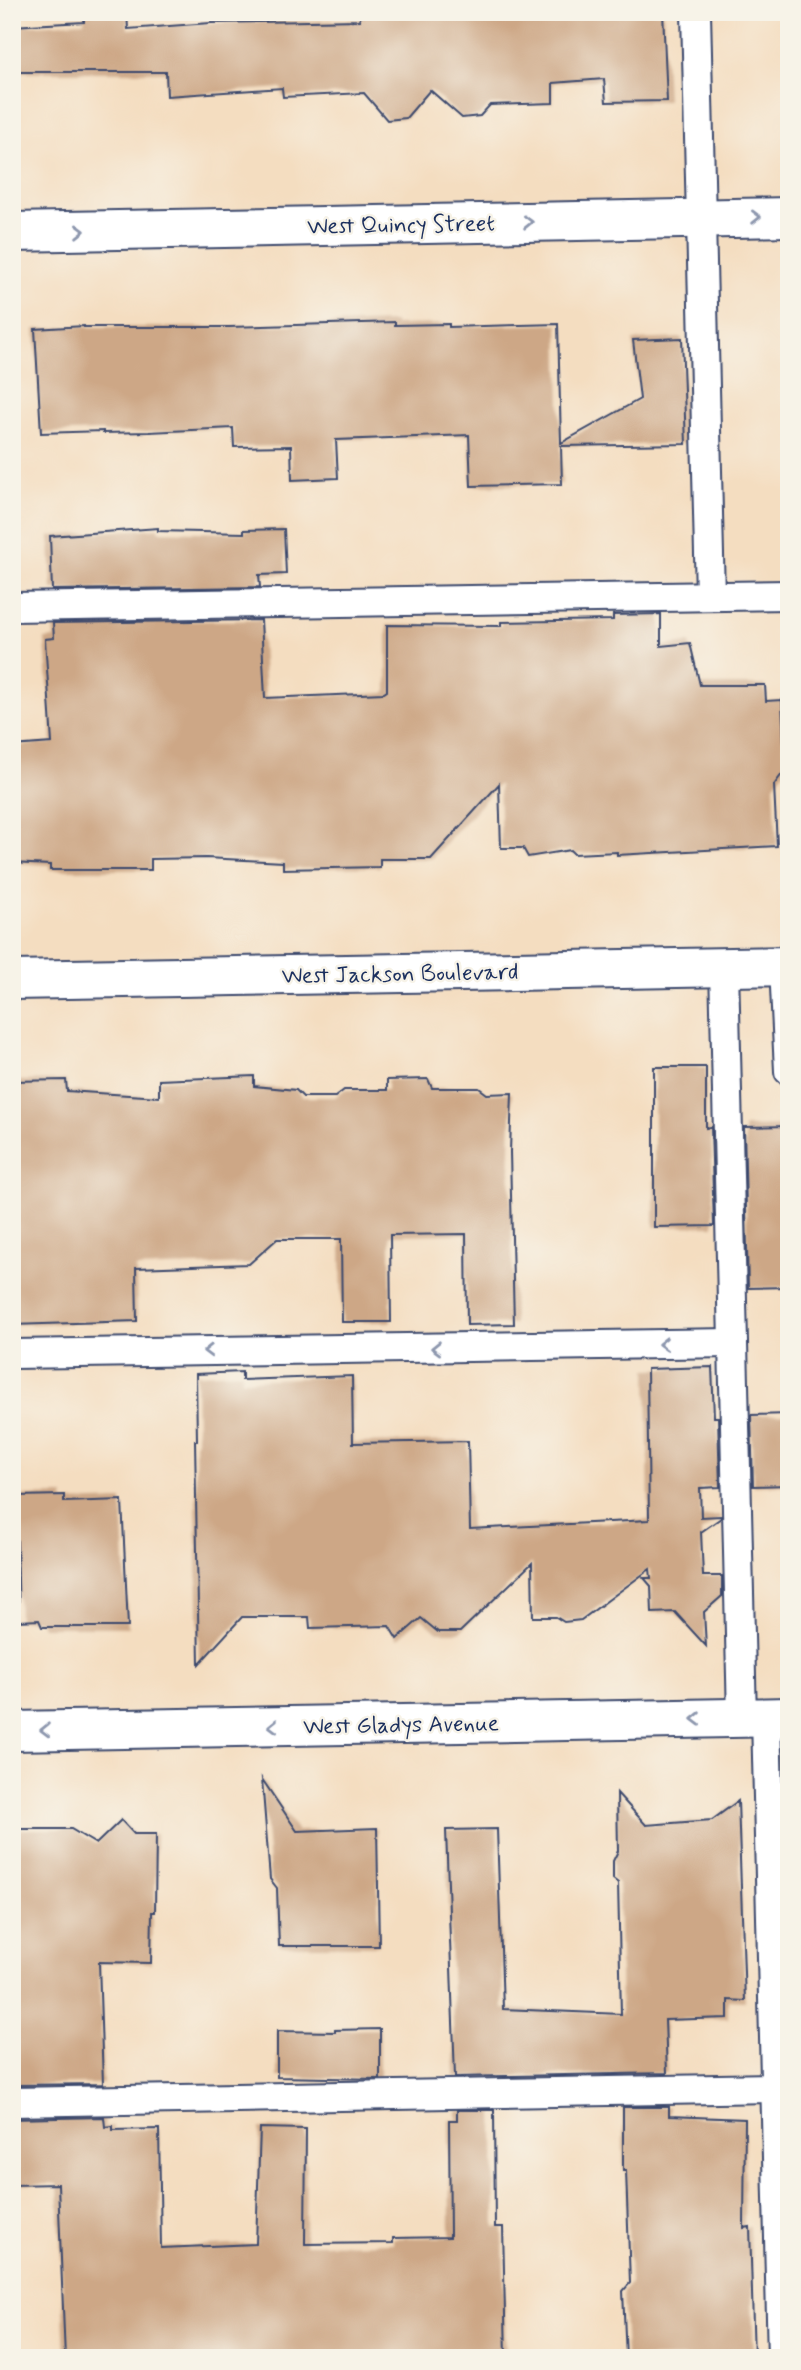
<svg xmlns="http://www.w3.org/2000/svg" width="801" height="2370" viewBox="0 0 801 2370" font-family="Mynerve,sans-serif">
	<style>
		.building { fill: #cda786 }
		.lines { fill: none; stroke-linecap: round; stroke-linejoin: round }
		.service-casing { stroke: #3c496d; stroke-width: 32 }
		.minor-casing { stroke: #3c496d; stroke-width: 42 }
		.tertiary-casing { stroke: #3c496d; stroke-width: 42 }
		.service { stroke: #fff; stroke-width: 28 }
		.minor { stroke: #fff; stroke-width: 38 }
		.tertiary { stroke: #fff; stroke-width: 38 }
		.oneway { stroke: #8d97ae }
		.labels { text-anchor: middle; stroke-width: 5; stroke-linejoin: round; paint-order: stroke }
		.street-label { font-size: 23px; fill: #1b2f5e; stroke: #f7f3e8 }
	</style>
	<rect width="100%" height="100%" fill="#f7f3e8"/>
	<filter id="ink" filterUnits="userSpaceOnUse"><feTurbulence type="fractalNoise" baseFrequency=".0143" numOctaves="2"/><feDisplacementMap in="SourceGraphic" scale="14" xChannelSelector="R" yChannelSelector="G"/><feConvolveMatrix kernelMatrix="1 2 1 2 8 2 1 2 1" color-interpolation-filters="sRGB"/></filter>
	<filter id="wash" filterUnits="userSpaceOnUse"><feTurbulence type="fractalNoise" baseFrequency=".00686" numOctaves="4" result="noise"/><feDisplacementMap in="SourceGraphic" scale="28" xChannelSelector="R" yChannelSelector="G"/><feGaussianBlur stdDeviation="1.57" result="paint"/><feColorMatrix in="noise" values="0 0 0 0 0 0 0 0 0 0 0 0 0 0 0 0 0 1.4 0 .05"/><feComposite in="paint" operator="in"/></filter>
	<g filter="url(#wash)">
		<rect width="100%" height="100%" fill="#f4ddc0"/>
		<g id="blocks">
			<!-- building -->
			<g class="building">
				<polygon points="84,12 127,12 128,29 211,23 360,20 360,12 663,12 667,101 606,102 604,79 553,83 553,103 490,105 480,116 462,118 430,90 406,118 387,120 364,93 283,97 282,88 167,96 166,72 12,72 12,26 84,22"/>
				<polygon points="395,322 395,325 449,324 449,327 558,324 561,443 640,399 633,340 682,338 686,444 561,446 562,484 471,486 469,435 336,440 338,478 292,480 291,446 234,447 233,428 149,432 103,433 103,431 41,433 35,329 84,326 84,327 229,327"/>
				<polygon points="158,528 158,531 244,533 244,530 284,529 286,574 259,575 260,587 52,590 50,536"/>
				<polygon points="661,614 661,646 690,643 700,685 765,685 766,701 782,700 785,770 774,785 777,846 617,855 617,852 574,854 570,850 528,857 523,848 501,848 499,784 431,859 380,859 380,867 283,869 283,862 206,858 151,859 151,870 50,870 50,865 12,863 12,746 52,743 45,639 54,638 53,623 261,620 265,698 384,693 387,691 387,625 501,626 501,622 613,620 613,615"/>
				<polygon points="654,1067 706,1067 706,1128 711,1127 714,1226 654,1227"/>
				<polygon points="254,1076 254,1086 296,1090 303,1097 335,1097 344,1090 387,1090 387,1080 428,1079 432,1088 479,1088 487,1094 512,1093 510,1152 514,1324 467,1325 466,1234 390,1235 391,1322 342,1322 341,1239 277,1239 249,1264 136,1268 137,1321 12,1325 12,1081 66,1080 67,1091 159,1097 159,1080"/>
				<polygon points="789,1126 789,1287 748,1288 744,1127"/>
				<polygon points="712,1367 714,1417 718,1417 720,1487 700,1488 701,1517 721,1516 721,1518 701,1532 703,1576 722,1576 722,1596 704,1612 706,1646 675,1612 652,1613 651,1586 644,1578 651,1578 650,1569 581,1620 564,1622 556,1617 533,1617 532,1563 460,1632 438,1632 421,1618 397,1639 389,1626 310,1628 309,1617 242,1617 199,1664 195,1441 197,1441 196,1374 242,1372 242,1380 352,1376 353,1443 468,1441 470,1529 649,1520 647,1369"/>
				<polygon points="789,1414 789,1485 753,1486 751,1415"/>
				<polygon points="64,1495 64,1502 122,1500 128,1627 42,1627 39,1620 19,1621 16,1496"/>
				<polygon points="262,1779 297,1831 377,1828 379,1946 279,1946 277,1888 270,1879"/>
				<polygon points="617,1793 646,1825 712,1820 738,1801 745,2001 728,2000 728,2018 665,2020 667,2073 455,2077 446,1830 497,1829 503,2009 621,2014 618,1883 613,1879 613,1861 618,1851"/>
				<polygon points="121,1820 134,1834 156,1834 155,1912 152,1912 151,1963 99,1962 103,2084 12,2085 12,1829 71,1829 96,1844"/>
				<polygon points="380,2029 380,2079 277,2077 277,2031 335,2032 335,2030"/>
				<polygon points="623,2107 669,2107 669,2116 745,2119 744,2228 750,2227 754,2358 626,2358 623,2291 630,2283 626,2170 623,2170"/>
				<polygon points="457,2110 494,2110 495,2227 503,2227 506,2358 65,2358 58,2184 12,2185 12,2119 104,2117 105,2127 113,2126 113,2130 159,2129 161,2248 256,2244 260,2128 306,2129 305,2244 393,2243 393,2238 450,2237 449,2120 457,2120"/>
			</g>
		</g>
	</g>
	<g filter="url(#ink)">
		<use href="#blocks" fill-opacity="0" stroke="#3c496d" stroke-width="2"/>
		<g class="lines">
			<defs>
				<g id="service">
					<polyline points="696,12 710,596"/>
					<polyline points="12,607 789,595"/>
					<polyline points="784,966 789,1071"/>
					<polyline points="724,967 742,1718"/>
					<polyline points="12,1354 732,1343"/>
					<polyline points="766,1717 782,2358"/>
					<polyline points="12,2102 776,2088"/>
				</g>
				<g id="minor">
					<polyline points="12,232 789,217"/>
					<polyline points="12,1731 789,1717"/>
				</g>
				<polyline id="tertiary" points="12,980 789,966"/>
			</defs>
			<!-- service casing -->
			<use href="#service" class="service-casing"/>
			<!-- minor casing -->
			<use href="#minor" class="minor-casing"/>
			<!-- tertiary casing -->
			<use href="#tertiary" class="tertiary-casing"/>
			<!-- service -->
			<use href="#service" class="service"/>
			<!-- minor -->
			<use href="#minor" class="minor"/>
			<!-- tertiary -->
			<use href="#tertiary" class="tertiary"/>
		</g>
		<!-- one-way arrows -->
		<defs><path id="oneway-chevron" d="M-2-3.5L2.5 0L-2 3.5" fill="none" stroke-width="1.6" stroke-linecap="round" stroke-linejoin="round" transform="scale(1.75)"/></defs>
		<g class="oneway">
			<use href="#oneway-chevron" transform="translate(756 217) rotate(-1)"/>
			<use href="#oneway-chevron" transform="translate(528 222) rotate(-1)"/>
			<use href="#oneway-chevron" transform="translate(80 231) rotate(-1)"/>
			<use href="#oneway-chevron" transform="translate(663 1344) rotate(179)"/>
			<use href="#oneway-chevron" transform="translate(436 1348) rotate(179)"/>
			<use href="#oneway-chevron" transform="translate(208 1351) rotate(179)"/>
			<use href="#oneway-chevron" transform="translate(696 1719) rotate(179)"/>
			<use href="#oneway-chevron" transform="translate(273 1726) rotate(179)"/>
			<use href="#oneway-chevron" transform="translate(45 1730) rotate(179)"/>
		</g>
	</g>
	<g class="labels">
		<!-- street labels -->
		<g class="street-label">
			<text transform="translate(401 224) rotate(-1)" y="8">West Quincy Street</text>
			<text transform="translate(400 973) rotate(-1)" y="8">West Jackson Boulevard</text>
			<text transform="translate(401 1724) rotate(-1)" y="8">West Gladys Avenue</text>
		</g>
	</g>
	<!-- margin -->
	<rect width="801" height="2370" fill="none" stroke="#f7f3e8" stroke-width="42"/>
</svg>
